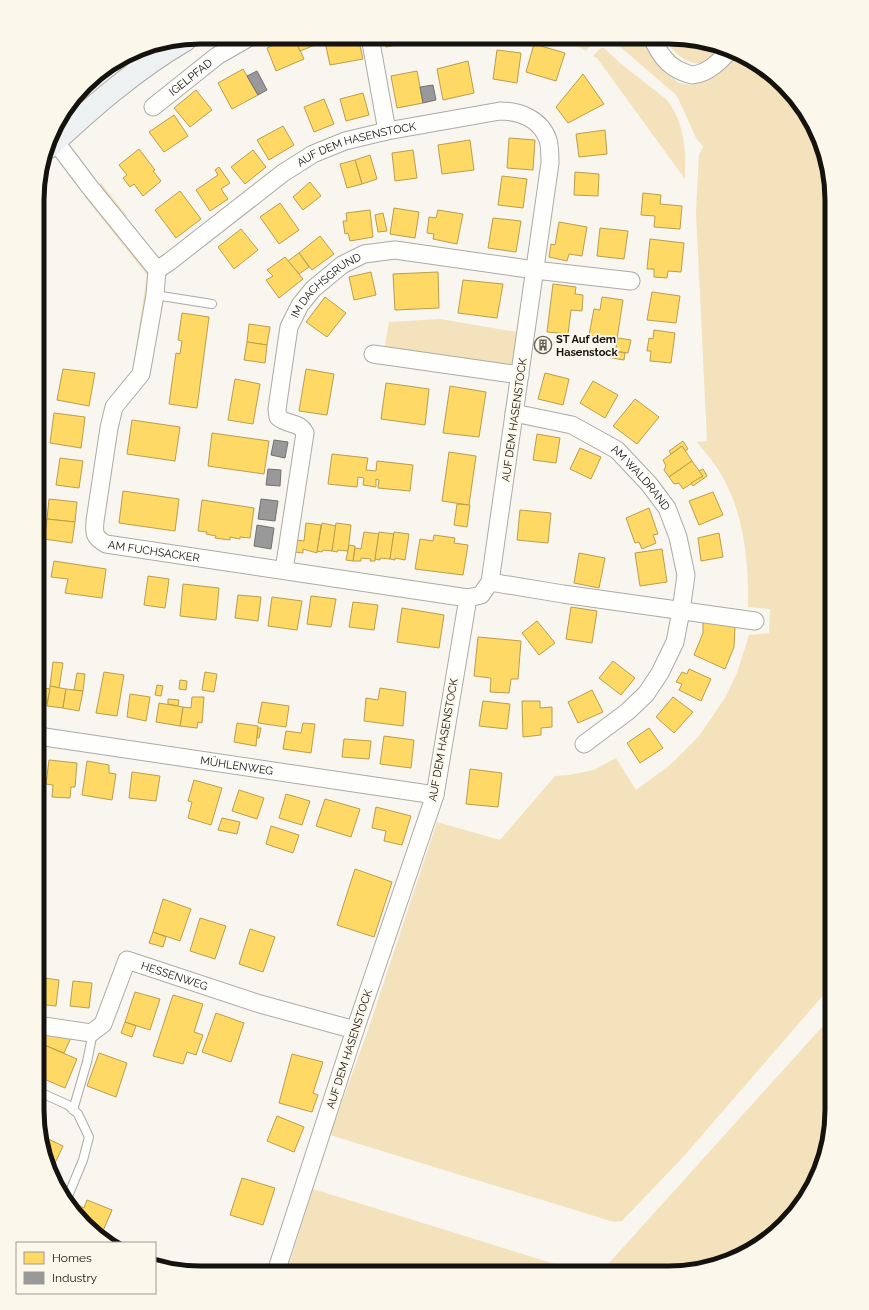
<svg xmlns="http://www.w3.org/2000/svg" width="869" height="1310" viewBox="0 0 869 1310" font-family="Raleway,sans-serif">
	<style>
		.green { fill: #f3e2bb }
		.homes { fill: #ffd966; stroke: #b99e4c }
		.industry { fill: #999; stroke: #717170 }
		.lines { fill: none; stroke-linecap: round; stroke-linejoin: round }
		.lane-casing { stroke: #acaaa5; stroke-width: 10 }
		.street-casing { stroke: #acaaa5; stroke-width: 19 }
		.secondary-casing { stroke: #acaaa5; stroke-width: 24 }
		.lane { stroke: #fefefd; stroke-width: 8 }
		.street { stroke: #fefefd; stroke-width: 17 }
		.secondary { stroke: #eef1f1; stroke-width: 22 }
		.labels { text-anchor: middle; stroke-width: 4; stroke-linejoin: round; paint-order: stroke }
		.street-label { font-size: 11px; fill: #15130f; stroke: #fcf7eb }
		.poi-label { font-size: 11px; font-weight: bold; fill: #15130f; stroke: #fcf7eb; text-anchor: start }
		.rim { fill: none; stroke: #15130f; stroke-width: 5 }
	</style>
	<rect width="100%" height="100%" fill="#f8f6ef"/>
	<!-- green -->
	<g class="green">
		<polygon points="566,38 594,38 594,41 586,51"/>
		<path d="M610,38h33l21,34 15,11 12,2 9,-2 16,-9 9,-10 16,-9 27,16 30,30 21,37 13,62v785l-148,171 -62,65 -8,1 -284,-87 37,-102 70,-211 63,18 55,-64 14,-1 25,-5 22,-12 20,32 34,-25 29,-29 26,-38 12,-25 12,-38 20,-2 1,-24 -22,-2c1,-46 -4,-96 -29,-136 -6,-10 -15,-20 -22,-29l10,-1 -11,-229 3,-57 4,-8 -7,-9 -18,-40 -3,-4z"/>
		<path d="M664,38h26l32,9c-4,4 -9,11 -13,14 -19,9 -36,-9 -45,-23z"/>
		<path d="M601,48h3l16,15 47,37c18,24 19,51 18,79l-88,-121 -4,-2z"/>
		<polygon points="101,183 127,216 124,218 98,185"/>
		<polygon points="87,194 151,275 135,367 133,368 147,275 84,196"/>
		<polygon points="440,319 522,333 517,370 384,351 389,322"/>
		<polygon points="832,1016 832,1121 823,1162 798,1209 768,1239 731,1260 669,1273 600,1273"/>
		<polygon points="313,1189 571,1269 567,1273 287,1272"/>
	</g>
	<!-- homes -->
	<g class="homes">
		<polygon points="294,37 304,59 276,71 267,48"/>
		<polygon points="300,37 312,37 315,45 300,51 295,40"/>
		<polygon points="324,37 358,37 363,59 330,65"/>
		<polygon points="384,38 411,38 412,42 386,47"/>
		<polygon points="440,38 463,38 441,42"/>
		<polygon points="534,44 565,53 556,81 526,72"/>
		<polygon points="497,50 521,53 517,83 493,79"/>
		<polygon points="468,61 474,93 443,100 437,69"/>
		<polygon points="243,69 258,95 232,109 218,83"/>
		<polygon points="417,71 423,103 397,108 391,76"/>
		<polygon points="583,74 604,104 568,123 556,107"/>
		<polygon points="196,90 212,110 190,127 174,108"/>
		<polygon points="363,93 369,115 346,121 340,99"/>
		<polygon points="324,99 334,124 314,132 304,107"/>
		<polygon points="174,115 188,136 164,152 149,132"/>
		<polygon points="283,126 294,145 269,160 257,140"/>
		<polygon points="605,130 607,154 579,157 576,134"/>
		<polygon points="509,138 535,140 533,170 507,168"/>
		<polygon points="470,140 474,170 442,174 438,145"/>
		<polygon points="139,149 155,170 153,171 161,181 143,196 134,184 130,187 123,178 127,175 119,165"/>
		<polygon points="253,150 266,167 245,184 231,167"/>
		<polygon points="413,150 417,178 395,181 392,153"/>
		<polygon points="370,155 377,179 362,184 355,160"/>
		<polygon points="355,160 362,184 347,188 340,164"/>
		<polygon points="219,167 230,183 221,189 228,199 210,211 196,190 218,175 215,170"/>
		<polygon points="575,172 599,174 598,196 574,195"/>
		<polygon points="502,176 527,179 523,208 498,205"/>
		<polygon points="310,182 321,196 303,210 293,197"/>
		<polygon points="180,191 201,219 176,238 155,210"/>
		<polygon points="643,193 661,195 660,204 682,206 680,229 654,227 655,216 641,215"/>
		<polygon points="280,203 299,230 279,244 260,217"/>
		<polygon points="394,208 419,212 415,238 390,234"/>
		<polygon points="370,210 373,237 350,241 348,233 345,234 343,221 347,221 346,213"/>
		<polygon points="438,210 463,214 457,244 433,239 434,234 427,233 429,217 436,218"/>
		<polygon points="383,213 387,231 378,232 375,215"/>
		<polygon points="493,218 521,221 516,252 488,248"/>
		<polygon points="559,222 587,227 582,256 569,254 567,261 549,257 551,244 555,245"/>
		<polygon points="600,228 628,231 624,259 597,256"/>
		<polygon points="241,229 258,250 234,269 218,247"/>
		<polygon points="320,236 334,254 312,270 299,253"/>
		<polygon points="650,239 684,243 681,272 668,271 667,278 654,277 654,269 647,269"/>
		<polygon points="299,253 309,267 299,274 288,261"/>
		<polygon points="285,257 303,279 279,298 266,280 273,276 267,270"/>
		<polygon points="371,272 376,295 354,300 349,277"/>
		<polygon points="438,272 439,308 395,310 393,274"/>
		<polygon points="463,280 503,284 497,318 458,313"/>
		<polygon points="553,284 576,287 575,294 583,295 582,311 571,310 568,334 547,332"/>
		<polygon points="652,292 680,296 676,323 647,320"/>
		<polygon points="325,297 346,313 327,337 306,322"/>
		<polygon points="602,297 623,300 617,339 589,335 594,309 600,310"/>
		<polygon points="182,313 209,317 197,408 169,404 176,353 180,354 182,341 178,340"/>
		<polygon points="249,324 270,327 267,345 247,342"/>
		<polygon points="654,330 675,333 671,363 650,361 651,351 647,351 649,338 653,339"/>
		<polygon points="618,338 631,340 628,353 615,351"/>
		<polygon points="247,342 267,345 265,363 244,360"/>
		<polygon points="608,350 625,353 624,360 607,357"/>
		<polygon points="63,369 95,373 89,406 57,400"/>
		<polygon points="306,369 334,374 327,415 299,411"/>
		<polygon points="545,373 569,379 563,405 538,399"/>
		<polygon points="235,379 260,384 253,424 228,420"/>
		<polygon points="593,381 618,395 605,418 580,403"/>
		<polygon points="386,383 429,389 425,425 381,419"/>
		<polygon points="450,386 486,392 479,437 443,433"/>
		<polygon points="635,399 659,417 637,444 613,426"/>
		<polygon points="54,413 85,417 81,448 50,443"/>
		<polygon points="132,420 180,427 175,461 127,454"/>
		<polygon points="212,433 269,441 264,474 208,466"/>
		<polygon points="537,434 560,438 556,463 533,460"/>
		<polygon points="683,441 688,449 685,451 682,446 671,454 669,451"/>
		<polygon points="682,446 692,461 669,477 664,470 666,466 663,460"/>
		<polygon points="580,448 601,457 591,479 570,469"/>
		<polygon points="449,452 476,456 469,505 442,501"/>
		<polygon points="332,454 368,458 366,470 376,471 377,461 413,465 410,491 378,488 379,480 376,479 376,487 363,485 364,478 358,477 357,487 328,484"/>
		<polygon points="60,458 83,461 79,488 56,485"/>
		<polygon points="692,461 703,476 683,489 679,483 674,484 669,477"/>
		<polygon points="703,469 707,476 693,486 691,483 703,476 699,471"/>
		<polygon points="123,491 179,499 175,531 119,523"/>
		<polygon points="713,492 723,515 699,525 689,501"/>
		<polygon points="49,499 77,502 75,522 47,519"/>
		<polygon points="202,500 254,508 250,538 240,537 240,539 230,537 230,540 215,538 216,536 206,534 207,532 198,531"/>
		<polygon points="457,504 470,505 467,527 454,525"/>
		<polygon points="649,508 658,534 653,535 656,543 642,549 639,542 635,543 626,518"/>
		<polygon points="520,510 551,513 548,543 517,540"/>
		<polygon points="47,519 75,522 72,543 44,539"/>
		<polygon points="306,523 321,525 317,553 303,549 303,553 295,552 297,540 304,541"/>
		<polygon points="322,523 336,526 332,551 323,550 322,552 317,551"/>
		<polygon points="336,523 351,525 348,551 338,550 337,552 332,551"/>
		<polygon points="364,532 379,534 375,561 370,561 371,559 361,558 361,561 353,561 355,548 361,549"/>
		<polygon points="379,532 394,534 390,559 380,558 380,560 375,559"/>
		<polygon points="394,532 409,534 405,560 395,558 395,560 390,559"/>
		<polygon points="719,533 723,557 701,561 698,538"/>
		<polygon points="434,535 455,538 454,543 468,545 463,575 415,569 420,539 433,541"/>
		<polygon points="349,545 355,546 353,561 346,560"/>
		<polygon points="662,549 667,582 640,586 635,553"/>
		<polygon points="579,553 605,558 599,588 574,583"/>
		<polygon points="54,561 106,569 102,598 65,593 68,579 51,577"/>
		<polygon points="148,576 169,579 165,608 144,605"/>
		<polygon points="183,584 219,588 216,620 180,616"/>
		<polygon points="238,595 261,597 258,621 235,618"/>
		<polygon points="311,596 336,599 331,627 307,624"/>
		<polygon points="272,597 302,601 297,630 268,626"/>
		<polygon points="353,602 378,605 374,630 349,627"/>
		<polygon points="571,607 597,611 592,643 566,639"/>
		<polygon points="402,608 444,615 439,648 397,642"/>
		<polygon points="537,621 555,643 539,655 522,633"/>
		<polygon points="703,622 735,627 734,647 725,669 694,655 703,633"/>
		<polygon points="478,637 521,641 518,679 511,679 509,693 490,692 491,678 474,676"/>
		<polygon points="613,661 635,678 621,695 599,678"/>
		<polygon points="53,662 63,663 59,688 50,686"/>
		<polygon points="689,669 711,679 701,701 679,690 682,684 676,682 682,672 687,674"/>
		<polygon points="104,672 124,675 117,716 96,713"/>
		<polygon points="205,672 217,674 214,692 202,690"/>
		<polygon points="77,673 85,674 83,691 74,690"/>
		<polygon points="180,680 187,681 186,690 179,689"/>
		<polygon points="157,685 163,686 161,696 155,695"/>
		<polygon points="50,686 66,689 63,708 47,706"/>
		<polygon points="44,688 50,689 47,703 44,703 43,698"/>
		<polygon points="380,688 406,692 403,726 364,721 366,698 378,700"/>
		<polygon points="66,689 83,691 79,711 63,708"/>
		<polygon points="592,690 603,712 578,723 568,702"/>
		<polygon points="130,694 150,697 146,721 127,717"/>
		<polygon points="192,697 204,697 202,723 198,722 197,728 180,726 183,707 191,708"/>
		<polygon points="673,697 693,712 674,733 656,717"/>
		<polygon points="168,699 179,700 178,706 168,704"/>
		<polygon points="483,701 510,704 507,729 479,726"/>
		<polygon points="522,701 540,701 540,708 552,707 552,727 541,728 541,735 523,737"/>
		<polygon points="262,702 289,706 286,727 258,723"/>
		<polygon points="159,703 183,707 180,726 156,722"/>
		<polygon points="237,723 258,726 256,746 234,742"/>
		<polygon points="303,723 315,724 311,753 283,749 286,731 301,733"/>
		<polygon points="258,728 261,728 259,738 257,738"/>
		<polygon points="649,728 663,748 640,763 627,743"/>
		<polygon points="384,736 414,740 411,768 380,764"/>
		<polygon points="344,739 371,741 369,759 342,757"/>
		<polygon points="49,760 77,763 75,787 71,787 70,798 52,797 53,785 46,784"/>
		<polygon points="87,761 109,765 109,773 116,774 112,800 82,795"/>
		<polygon points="470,769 502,773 498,807 466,804"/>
		<polygon points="132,772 160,776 156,801 129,798"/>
		<polygon points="194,780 222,788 211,825 188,818 192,802 188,801"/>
		<polygon points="239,790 264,798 257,819 232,811"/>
		<polygon points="286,794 310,801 302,825 279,818"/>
		<polygon points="325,799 360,809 351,837 316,826"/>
		<polygon points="376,807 411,816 402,845 384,841 386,831 372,828"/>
		<polygon points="222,818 240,822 237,834 218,830"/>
		<polygon points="271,826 299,835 293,853 266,844"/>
		<polygon points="355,869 392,882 374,937 337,925"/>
		<polygon points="163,899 191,909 180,941 153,932"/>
		<polygon points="200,918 226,926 215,959 190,951"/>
		<polygon points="250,929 275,937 263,972 239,964"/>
		<polygon points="153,932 166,937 163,947 149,943"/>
		<polygon points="37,977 59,980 56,1006 37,1004"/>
		<polygon points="73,981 92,983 89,1008 70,1006"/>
		<polygon points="135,992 160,999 150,1030 125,1022"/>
		<polygon points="173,995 203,1004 194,1032 203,1035 196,1055 187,1052 183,1064 153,1056"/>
		<polygon points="216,1013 244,1023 231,1062 202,1052"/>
		<polygon points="125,1022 136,1026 132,1037 121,1033"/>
		<polygon points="43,1027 74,1031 64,1053 37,1042"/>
		<polygon points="37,1042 77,1059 65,1088 37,1076"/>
		<polygon points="99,1053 127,1063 116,1097 87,1086"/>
		<polygon points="292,1054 323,1062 313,1093 318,1095 312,1112 279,1103"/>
		<polygon points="277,1116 304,1127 294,1152 267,1141"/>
		<polygon points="42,1136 63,1146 51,1172 49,1172"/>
		<polygon points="242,1178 275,1188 263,1225 230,1215"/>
		<polygon points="87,1200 112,1210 100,1238 73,1211 76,1204 84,1208"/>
	</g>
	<!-- industry -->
	<g class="industry">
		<polygon points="257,71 267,90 258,95 247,76"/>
		<polygon points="433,85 436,100 423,103 420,87"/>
		<polygon points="274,440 288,442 285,458 271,455"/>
		<polygon points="268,469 281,470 280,486 266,485"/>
		<polygon points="261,499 278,501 275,521 258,519"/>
		<polygon points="257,525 274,528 271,549 254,546"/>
	</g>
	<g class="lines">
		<defs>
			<g id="lane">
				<polyline points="155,295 212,304"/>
				<polyline points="37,1091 68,1105 78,1114 89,1137 83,1160 66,1201"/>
				<polyline points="73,1110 87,1062 93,1032"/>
			</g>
			<g id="street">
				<polyline points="370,37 387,131"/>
				<path d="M652,38c7,15 15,28 31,34 3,1 7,3 9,3 16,-1 29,-15 39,-26"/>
				<path id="s1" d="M153,107l64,-51 33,-19"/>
				<polyline points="55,141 89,186 157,270"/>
				<path id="s2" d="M157,270l12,-8 114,-89 30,-19 32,-13 42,-10 113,-20c20,0 41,8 48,29 2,7 2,16 2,23l-60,419 -9,13 -13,3 -33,197 -80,235 -79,242"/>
				<path id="s3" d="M157,270l-2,25 -14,79 -27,33 -5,21 -14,93c-1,13 -1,16 11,23l362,54"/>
				<polyline points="373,354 520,375"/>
				<path id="s4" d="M514,413l58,12 45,25 32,34 18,24 11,29 8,38 -5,36 -6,31 -15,31 -14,21 -19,18 -43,32"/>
				<path id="s5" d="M284,570l21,-137c-6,-12 -17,-7 -27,-16l-1,-8 12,-82 11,-22 13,-16 29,-24 22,-11 31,-4 140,20 96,11"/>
				<polyline points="490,582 563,594 755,621"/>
				<path id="s6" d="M38,736l397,59"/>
				<path id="s7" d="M37,1025l54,8 12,-9 24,-64 133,44 95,26"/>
			</g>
			<path id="secondary" d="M49,147c42,-39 86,-78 136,-107"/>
		</defs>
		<!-- lane casing -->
		<use href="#lane" class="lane-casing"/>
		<!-- street casing -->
		<use href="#street" class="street-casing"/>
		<!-- secondary casing -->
		<use href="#secondary" class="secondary-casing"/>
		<!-- lane -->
		<use href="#lane" class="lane"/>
		<!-- street -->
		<use href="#street" class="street"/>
		<!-- secondary -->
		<use href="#secondary" class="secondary"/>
	</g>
	<!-- icons -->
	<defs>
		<symbol id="building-ring" viewBox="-11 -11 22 22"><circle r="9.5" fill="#fcf7eb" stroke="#64625d" stroke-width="1.5"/><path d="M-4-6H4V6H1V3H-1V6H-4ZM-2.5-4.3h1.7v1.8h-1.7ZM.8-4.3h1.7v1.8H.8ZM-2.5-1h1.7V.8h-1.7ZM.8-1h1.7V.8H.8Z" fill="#64625d"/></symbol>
	</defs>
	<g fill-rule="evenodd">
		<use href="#building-ring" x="533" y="335" width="20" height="20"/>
	</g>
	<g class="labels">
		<!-- street labels -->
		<g class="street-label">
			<text dy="4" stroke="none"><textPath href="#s1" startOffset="48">IGELPFAD</textPath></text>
			<text dy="4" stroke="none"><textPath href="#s2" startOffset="239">AUF DEM HASENSTOCK</textPath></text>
			<text dy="4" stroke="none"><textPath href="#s5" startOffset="319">IM DACHSGRUND</textPath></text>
			<text transform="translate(514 420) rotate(-82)" y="4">AUF DEM HASENSTOCK</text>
			<text dy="4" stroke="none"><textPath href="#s4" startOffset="147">AM WALDRAND</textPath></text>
			<text dy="4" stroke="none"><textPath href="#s3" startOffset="340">AM FUCHSACKER</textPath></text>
			<text transform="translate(443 740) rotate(-80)" y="4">AUF DEM HASENSTOCK</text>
			<text dy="4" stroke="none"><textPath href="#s6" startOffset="201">MÜHLENWEG</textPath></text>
			<text dy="4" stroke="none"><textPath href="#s7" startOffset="188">HESSENWEG</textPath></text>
			<text transform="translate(349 1049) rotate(-72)" y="4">AUF DEM HASENSTOCK</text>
		</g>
		<!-- poi labels -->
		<g class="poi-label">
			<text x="556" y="343">ST Auf dem<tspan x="556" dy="13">Hasenstock</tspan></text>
		</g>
	</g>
	<!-- crop -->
	<path d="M0 0H869V1310H0ZM200 44H669A156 156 0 0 1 825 200V1110A156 156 0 0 1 669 1266H200A156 156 0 0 1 44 1110V200A156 156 0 0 1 200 44Z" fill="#fcf7eb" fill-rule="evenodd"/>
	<path class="rim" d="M200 44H669A156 156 0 0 1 825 200V1110A156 156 0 0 1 669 1266H200A156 156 0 0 1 44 1110V200A156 156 0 0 1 200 44Z"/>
	<!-- legend -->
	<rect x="16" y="1242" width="140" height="52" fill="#fcf7eb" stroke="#a09c93"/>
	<rect x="24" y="1252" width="20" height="12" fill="#ffd966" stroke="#a09c93"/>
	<text x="52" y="1262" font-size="12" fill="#15130f">Homes</text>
	<rect x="24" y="1272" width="20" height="12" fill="#999999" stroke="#a09c93"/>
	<text x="52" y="1282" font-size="12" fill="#15130f">Industry</text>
</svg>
